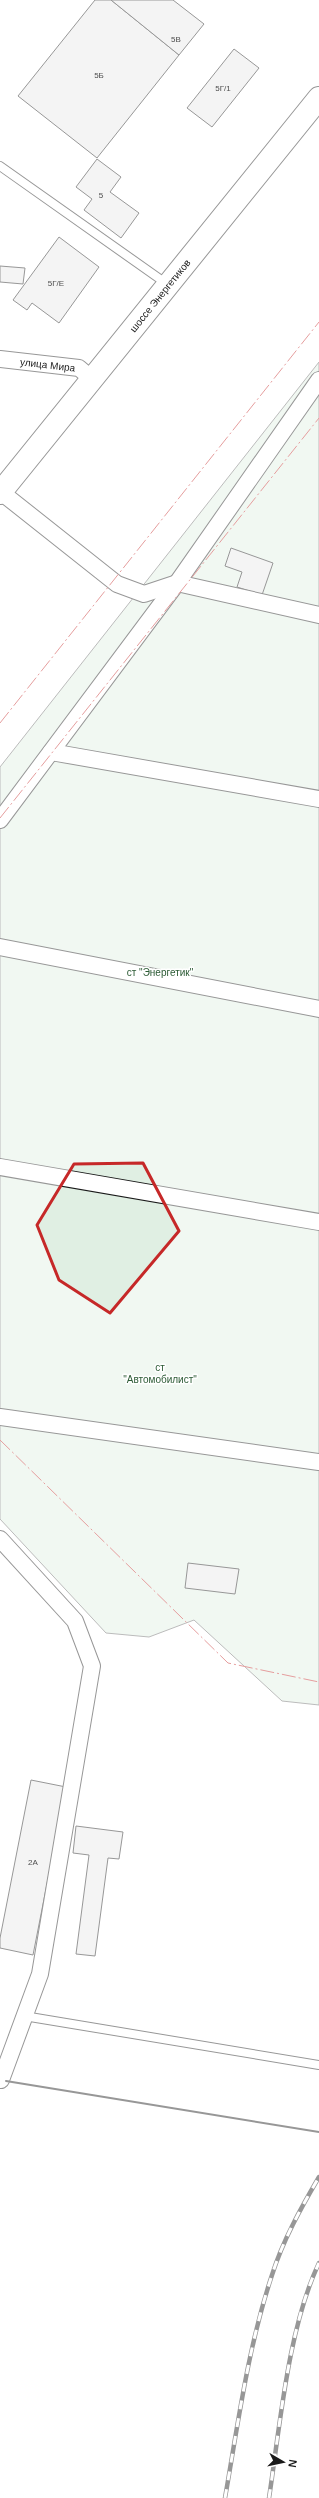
<svg xmlns="http://www.w3.org/2000/svg" width="319" height="2498" viewBox="0 0 319 2498" font-family="Arial,sans-serif">
	<style>
		.green { fill: #e0efe3; stroke: #6a6a6a }
		.building { fill: #e6e6e6; stroke: #1a1a1a }
		.lines { fill: none; stroke-linecap: round; stroke-linejoin: round }
		.service-casing { stroke: #1a1a1a; stroke-width: 10 }
		.minor-casing { stroke: #1a1a1a; stroke-width: 18 }
		.primary-casing { stroke: #1a1a1a; stroke-width: 24 }
		.service { stroke: #fff; stroke-width: 8 }
		.minor { stroke: #fff; stroke-width: 16 }
		.primary { stroke: #fff; stroke-width: 22 }
		.rail-casing { stroke: #1a1a1a; stroke-width: 4.5 }
		.rail { stroke: #fff; stroke-width: 3; stroke-dasharray: 9; stroke-linecap: butt }
		.wall { stroke: #1a1a1a; stroke-width: 2 }
		.power { stroke: #c62828; stroke-width: 1; stroke-dasharray: 14 3 2 3; stroke-linecap: butt }
		.marked { fill: none; stroke: #c62828; stroke-width: 3; stroke-linejoin: round }
		.labels { text-anchor: middle; stroke-width: 3; stroke-linejoin: round; paint-order: stroke }
		.number-label { font-size: 8px; fill: #4d4d4d }
		.street-label { font-size: 10px; fill: #1a1a1a; stroke: #fff }
		.park-label { font-size: 10px; fill: #2b5a34; stroke: #fff }
	</style>
	<rect width="100%" height="100%" fill="#fff"/>
	<!-- green -->
	<polygon class="green" points="319,362 319,1705 282,1701 194,1620 149,1637 106,1633 0,1519 0,767"/>
	<!-- building -->
	<g class="building">
		<polygon points="95,0 111,0 179,55 97,158 18,96"/>
		<polygon points="111,0 173,0 204,24 179,55"/>
		<polygon points="234,49 259,68 212,127 187,108"/>
		<polygon points="97,159 121,177 110,192 139,213 121,238 84,210 92,199 76,187"/>
		<polygon points="59,237 99,267 59,323 32,303 27,310 13,300"/>
		<polygon points="0,266 25,268 23,284 0,282"/>
		<polygon points="231,548 273,563 262,595 237,587 242,572 225,566"/>
		<polygon points="188,1563 239,1569 235,1594 185,1588"/>
		<polygon points="31,1780 66,1787 33,1955 0,1948 0,1938"/>
		<polygon points="76,1826 123,1832 119,1859 108,1858 95,1956 76,1954 89,1855 73,1853"/>
	</g>
	<g class="lines">
		<defs>
			<g id="service">
				<polyline points="0,166 167,284"/>
				<polyline points="24,2016 319,2065"/>
			</g>
			<g id="minor">
				<path id="s1" d="M0,359l79,9 13,11"/>
				<polyline points="1,492 117,584 144,594 177,583 319,615"/>
				<polyline points="51,752 319,799"/>
				<polyline points="0,820 177,583 319,380"/>
				<polyline points="0,947 319,1009"/>
				<polyline points="0,1167 319,1222"/>
				<polyline points="0,1417 319,1462"/>
				<polyline points="0,1539 75,1621 92,1666 40,1974 1,2080"/>
			</g>
			<g id="primary">
				<path id="s2" d="M0,493l319,-395"/>
			</g>
		</defs>
		<!-- service casing -->
		<use href="#service" class="service-casing"/>
		<!-- minor casing -->
		<use href="#minor" class="minor-casing"/>
		<!-- primary casing -->
		<use href="#primary" class="primary-casing"/>
		<!-- service -->
		<use href="#service" class="service"/>
		<!-- minor -->
		<use href="#minor" class="minor"/>
		<!-- primary -->
		<use href="#primary" class="primary"/>
		<defs>
			<g id="rail">
				<path d="M225,2498c13,-74 23,-151 47,-223 11,-35 29,-67 47,-98"/>
				<path d="M269,2498c11,-72 19,-170 50,-235"/>
			</g>
		</defs>
		<!-- rail casing -->
		<use href="#rail" class="rail-casing"/>
		<!-- rail -->
		<use href="#rail" class="rail"/>
		<!-- wall -->
		<polyline class="wall" points="6,2081 319,2132"/>
		<!-- power -->
		<g class="power">
			<polyline points="0,723 319,322"/>
			<polyline points="0,818 319,418"/>
			<polyline points="0,1440 228,1663 319,1682"/>
		</g>
	</g>
	<!-- marked area -->
	<path d="M0 0H319V2498H0ZM143,1163l36,68 -69,82 -51,-33 -22,-55 37,-61z" fill="#fff" fill-opacity=".55" fill-rule="evenodd"/>
	<path class="marked" d="M143,1163l36,68 -69,82 -51,-33 -22,-55 37,-61z"/>
	<g class="labels">
		<!-- number labels -->
		<g class="number-label">
			<text x="176" y="42">5В</text>
			<text x="99" y="78">5Б</text>
			<text x="223" y="91">5Г/1</text>
			<text x="101" y="198">5</text>
			<text x="56" y="286">5Г/Е</text>
			<text x="33" y="1865">2А</text>
		</g>
		<!-- street labels -->
		<g class="street-label">
			<text dy="4" stroke="none"><textPath href="#s2" startOffset="254">шоссе Энергетиков</textPath></text>
			<text dy="4" stroke="none"><textPath href="#s1" startOffset="48">улица Мира</textPath></text>
		</g>
		<!-- park labels -->
		<g class="park-label">
			<text x="160" y="976">ст "Энергетик"</text>
			<text x="160" y="1371">ст<tspan x="160" dy="12">"Автомобилист"</tspan></text>
		</g>
	</g>
	<!-- north arrow -->
	<g transform="translate(283 2462) rotate(99)" stroke="#ffffff" stroke-width="3" paint-order="stroke">
	<path d="M0-3L7 15L0 10L-7 15Z" fill="#1a1a1a"/>
	<text y="-6" font-size="11" font-weight="bold" text-anchor="middle" fill="#1a1a1a">N</text>
	</g>
</svg>
